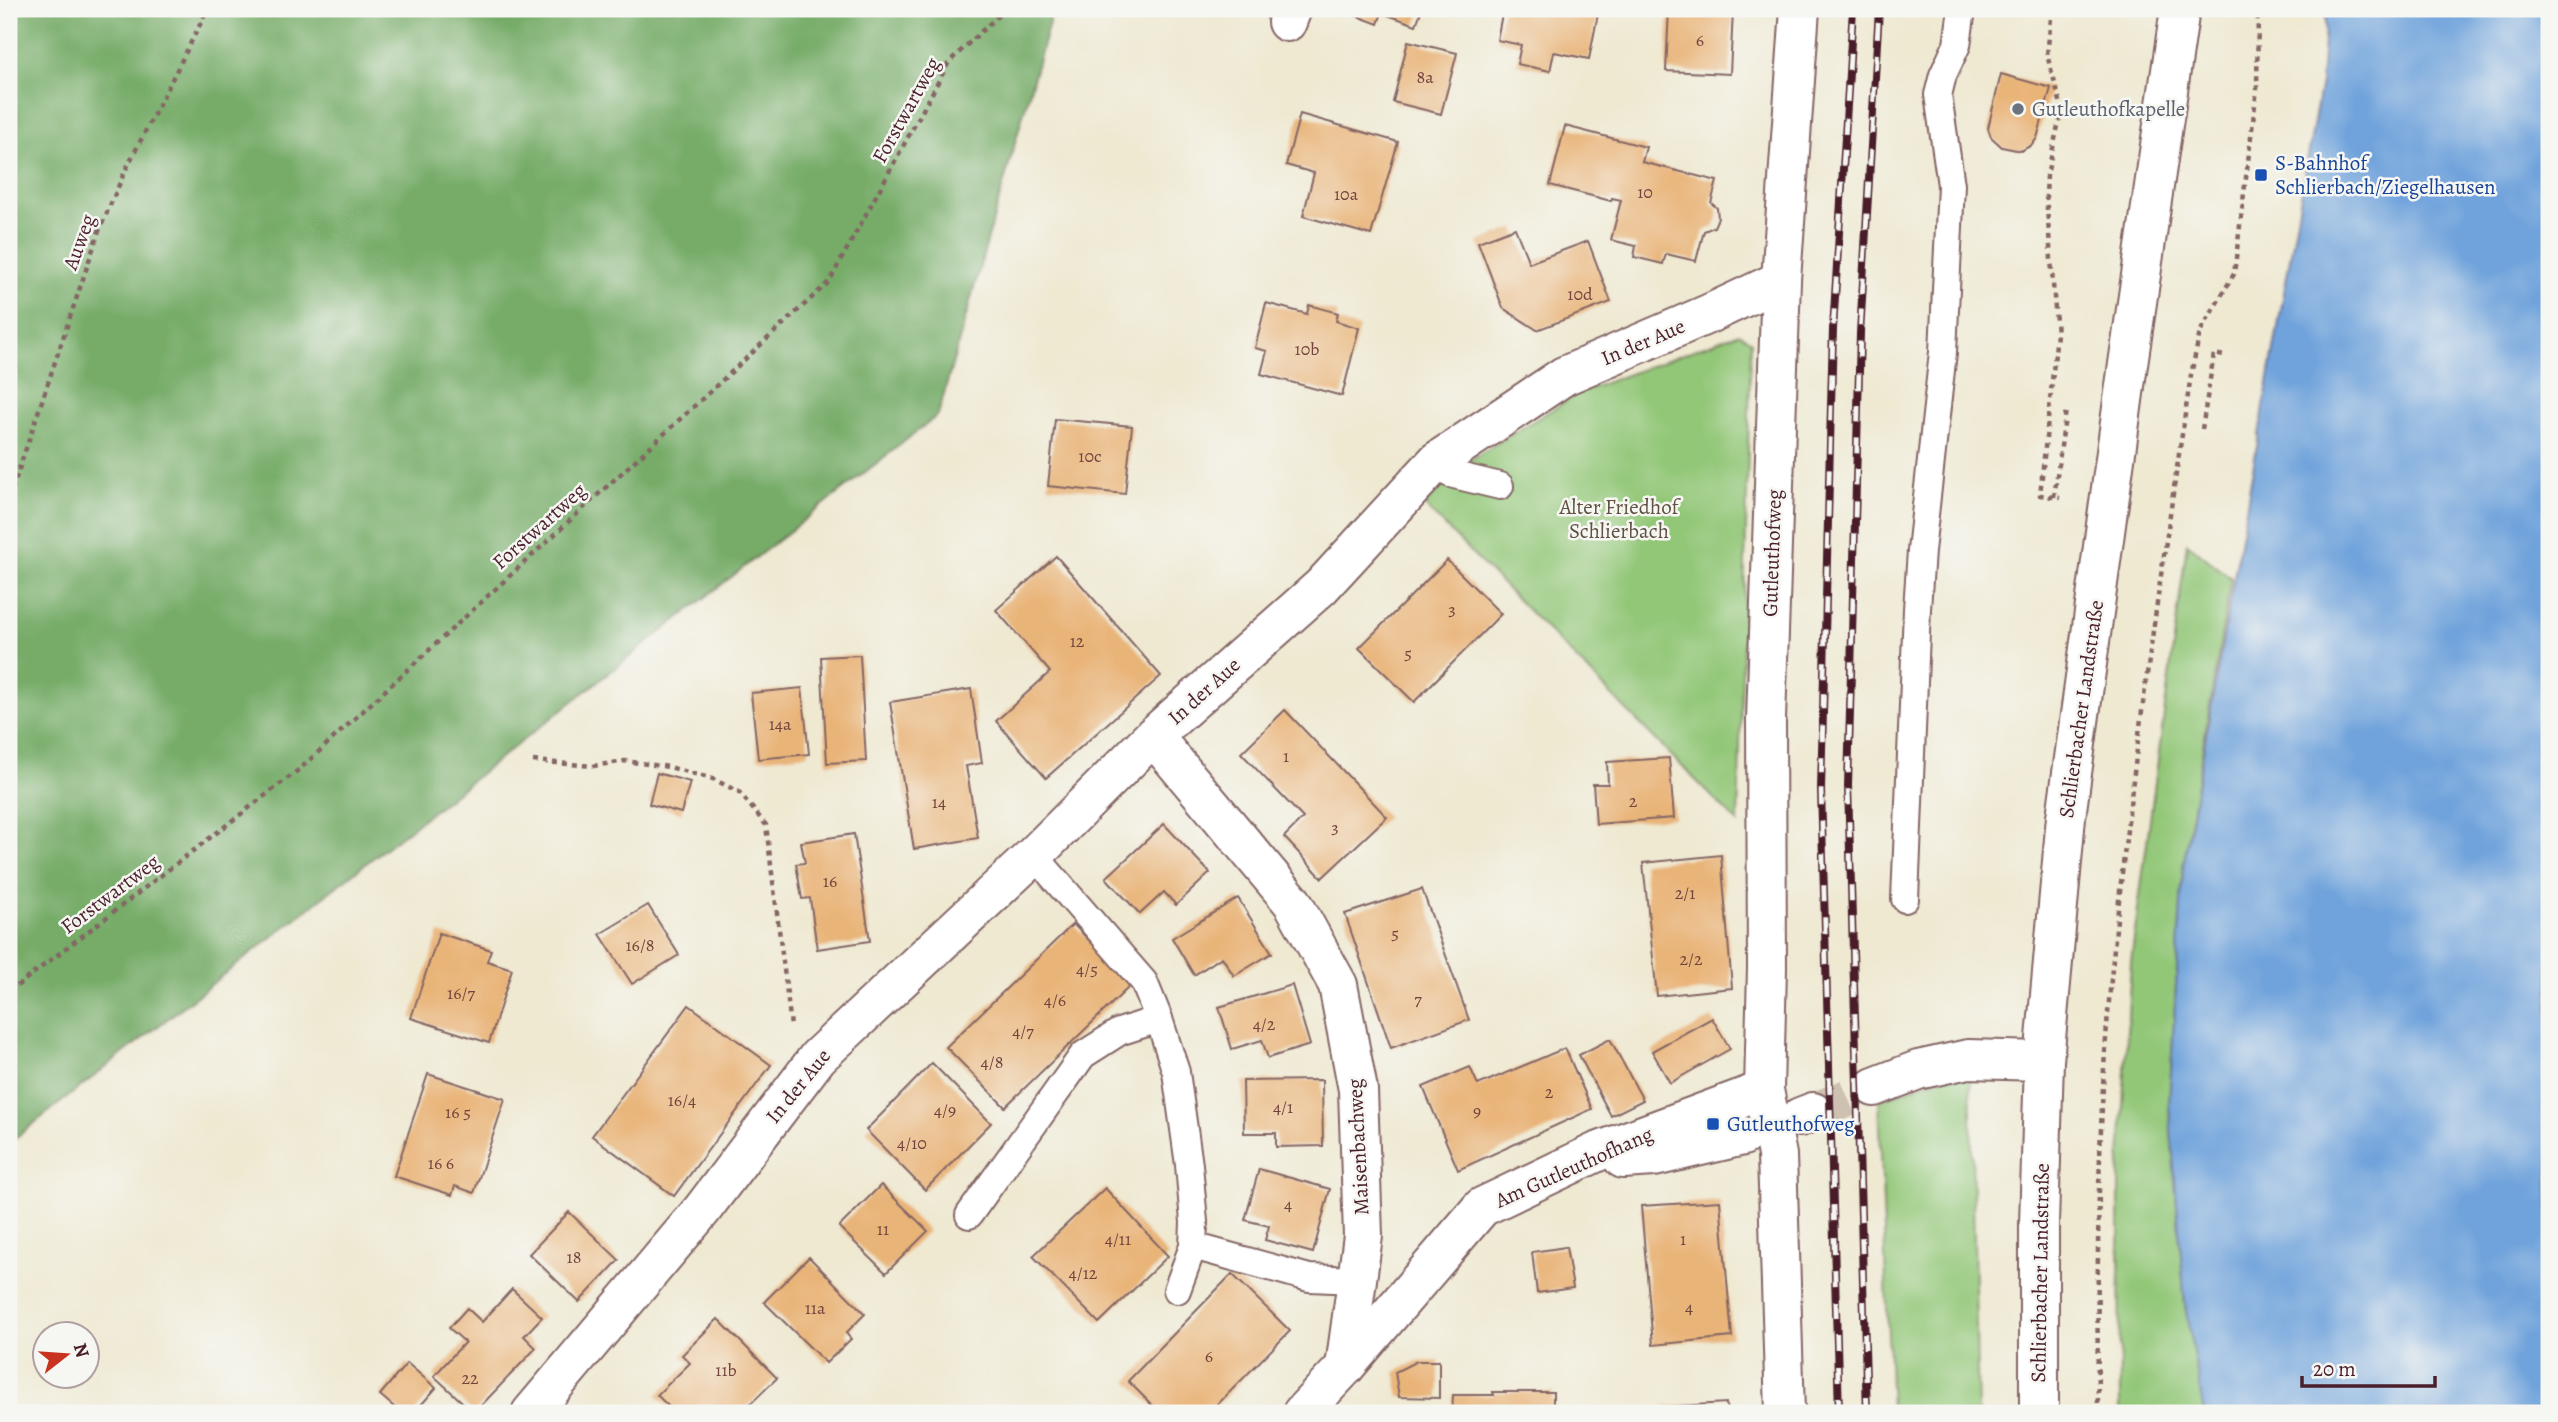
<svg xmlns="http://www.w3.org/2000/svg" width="2558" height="1422" viewBox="0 0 2558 1422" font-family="Alegreya,serif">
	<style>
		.green { fill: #93c778; stroke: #6e7352; stroke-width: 2 }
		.forest { fill: #76ac68; stroke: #60664a; stroke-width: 2 }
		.water { fill: #6fa3db; stroke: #5c6183; stroke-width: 2 }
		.building { fill: #e9b478 }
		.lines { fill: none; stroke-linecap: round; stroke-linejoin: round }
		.street-tunnel { stroke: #cec1b1; stroke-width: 38; stroke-dasharray: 38 19; stroke-linecap: butt }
		.lane-casing { stroke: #846665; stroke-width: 30 }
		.street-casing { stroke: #846665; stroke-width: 42 }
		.primary-casing { stroke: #846665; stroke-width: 42 }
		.path { stroke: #846665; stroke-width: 4.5; stroke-dasharray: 5 5; stroke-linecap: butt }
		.lane { stroke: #fff; stroke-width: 26 }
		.street { stroke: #fff; stroke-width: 38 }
		.primary { stroke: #fff; stroke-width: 38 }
		.rail-casing { stroke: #4a1f2b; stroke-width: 8 }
		.rail { stroke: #f6f6f2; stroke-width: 5; stroke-dasharray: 16; stroke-linecap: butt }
		.worship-dot { fill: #6b7280; stroke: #f6f6f2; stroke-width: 2.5 }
		.transit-dot { fill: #1a4fb4; stroke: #f6f6f2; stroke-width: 2.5 }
		.labels { text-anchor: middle; stroke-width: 5; stroke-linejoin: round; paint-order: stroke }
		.number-label { font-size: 18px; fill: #72443e }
		.worship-label { font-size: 21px; fill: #5b616d; stroke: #f6f6f2; text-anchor: start }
		.street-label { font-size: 21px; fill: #4a1f2b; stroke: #f6f6f2 }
		.transit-label { font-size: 21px; fill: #164399; stroke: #f6f6f2; text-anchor: start }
		.park-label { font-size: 21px; fill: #605142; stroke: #f6f6f2 }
	</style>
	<rect width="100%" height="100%" fill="#f6f6f2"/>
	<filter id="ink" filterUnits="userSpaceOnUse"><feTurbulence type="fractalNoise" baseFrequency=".0143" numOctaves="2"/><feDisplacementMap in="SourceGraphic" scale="14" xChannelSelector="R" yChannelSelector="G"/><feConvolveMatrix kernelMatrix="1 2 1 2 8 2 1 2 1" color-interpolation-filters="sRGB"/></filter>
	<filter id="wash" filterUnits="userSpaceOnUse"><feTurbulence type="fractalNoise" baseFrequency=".00686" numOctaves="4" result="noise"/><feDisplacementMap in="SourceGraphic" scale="28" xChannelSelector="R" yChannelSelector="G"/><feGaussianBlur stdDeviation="1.57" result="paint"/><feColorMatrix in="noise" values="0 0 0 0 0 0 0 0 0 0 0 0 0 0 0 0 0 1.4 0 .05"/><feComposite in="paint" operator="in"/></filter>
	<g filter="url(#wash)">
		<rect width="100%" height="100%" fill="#efe9d2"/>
		<!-- green -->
		<g class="green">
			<polygon points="1739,333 1751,341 1738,823 1424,505 1460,466 1581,392"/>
			<polygon points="2187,543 2231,578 2183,867 2169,1105 2185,1305 2204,1413 2120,1413 2119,1179 2131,962"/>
			<polygon points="1970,1067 1978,1413 1891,1413 1879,1100"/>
		</g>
		<!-- forest -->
		<polygon class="forest" points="9,9 1053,9 938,415 9,1143"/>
		<!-- water -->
		<polygon class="water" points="2326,9 2549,9 2549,1413 2204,1413 2185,1305 2169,1105 2183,867 2321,82"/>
		<g id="blocks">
			<!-- building -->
			<g class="building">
				<polygon points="1339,9 1422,9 1416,25 1382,13 1378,24"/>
				<polygon points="1503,9 1599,9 1589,59 1554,52 1550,71 1517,64 1521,45 1497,40"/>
				<polygon points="1669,9 1733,10 1730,74 1666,71"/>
				<polygon points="1408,41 1457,53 1441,114 1393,102"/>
				<polygon points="2001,74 2051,88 2037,138 2032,145 2021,151 2002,147 1991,137 1988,128"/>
				<polygon points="1300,114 1398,142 1371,235 1303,216 1314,173 1286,165"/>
				<polygon points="1565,126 1646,147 1642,162 1717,181 1711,203 1717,208 1718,218 1714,227 1704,231 1696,261 1666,254 1663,264 1634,257 1636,246 1611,240 1621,200 1612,198 1611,201 1550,185"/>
				<polygon points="1515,228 1529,263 1588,241 1611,302 1537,330 1503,308 1478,242"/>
				<polygon points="1266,303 1307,314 1309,305 1338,313 1336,321 1359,328 1342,396 1261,374 1267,351 1255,348"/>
				<polygon points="1055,419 1132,426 1125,494 1048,486"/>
				<polygon points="1056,556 1161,676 1046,778 996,721 1050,672 996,610"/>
				<polygon points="1447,560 1501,614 1414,702 1359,648"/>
				<polygon points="860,655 866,761 827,763 821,657"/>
				<polygon points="802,688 809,754 758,759 751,693"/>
				<polygon points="971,689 982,763 966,766 978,838 914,849 890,702"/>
				<polygon points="1285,710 1387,817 1322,878 1284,837 1303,818 1241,753"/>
				<polygon points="1669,758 1674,818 1596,824 1593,784 1608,784 1607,762"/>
				<polygon points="657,773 690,782 681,813 649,804"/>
				<polygon points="1164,824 1210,873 1176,905 1164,892 1140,914 1106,878"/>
				<polygon points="854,834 870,941 817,949 810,898 802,899 796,864 805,863 801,842"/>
				<polygon points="1721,855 1732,988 1657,996 1643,863"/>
				<polygon points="1422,889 1469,1020 1391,1048 1345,914"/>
				<polygon points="1238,898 1272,953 1234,976 1222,957 1194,975 1172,938"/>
				<polygon points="648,905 679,955 632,984 600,934"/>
				<polygon points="1073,924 1132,984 1005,1107 946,1047"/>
				<polygon points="439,933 491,950 487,961 512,969 489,1043 411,1018"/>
				<polygon points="1292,985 1310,1045 1268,1058 1262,1040 1232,1049 1219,1007"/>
				<polygon points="689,1005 771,1065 674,1196 592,1136"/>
				<polygon points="1712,1018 1730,1049 1670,1083 1652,1051"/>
				<polygon points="1610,1039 1643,1100 1611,1116 1579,1055"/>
				<polygon points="1565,1048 1592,1109 1458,1170 1423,1087 1470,1067 1478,1085"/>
				<polygon points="932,1063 991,1123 925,1190 866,1130"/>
				<polygon points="428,1074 505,1099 474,1193 455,1186 452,1195 394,1176"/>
				<polygon points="1322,1080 1323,1146 1276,1147 1276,1133 1244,1133 1243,1081"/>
				<polygon points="1259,1169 1330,1189 1313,1253 1265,1240 1269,1226 1245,1220"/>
				<polygon points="881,1185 928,1231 886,1273 839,1227"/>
				<polygon points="1105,1188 1168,1256 1099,1323 1033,1256"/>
				<polygon points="1720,1201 1732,1337 1653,1345 1641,1206"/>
				<polygon points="569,1212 619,1260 579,1302 529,1254"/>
				<polygon points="1566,1247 1573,1288 1537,1293 1532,1252"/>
				<polygon points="809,1257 865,1314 846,1333 851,1339 826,1363 764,1302"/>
				<polygon points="1232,1274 1290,1331 1209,1413 1160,1413 1128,1381"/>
				<polygon points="512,1289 542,1317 524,1336 536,1348 474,1413 434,1376 465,1342 449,1328 467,1308 482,1322"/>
				<polygon points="718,1319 777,1378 741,1413 675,1413 657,1395 690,1363 682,1355"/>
				<polygon points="1417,1361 1439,1361 1439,1398 1399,1397 1395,1372"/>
				<polygon points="407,1363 436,1388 414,1413 401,1413 380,1395"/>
				<polygon points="1493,1392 1553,1392 1553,1413 1452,1413 1453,1395 1494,1395"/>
				<polygon points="1726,1403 1727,1413 1664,1413 1663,1407"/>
			</g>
		</g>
	</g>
	<g filter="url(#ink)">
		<use href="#blocks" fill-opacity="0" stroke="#846665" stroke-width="2"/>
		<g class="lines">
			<!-- street-tunnel -->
			<polyline class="street-tunnel" points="1813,1112 1874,1087"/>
			<defs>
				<g id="lane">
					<polyline points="1437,461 1450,474 1500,486"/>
					<polyline points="1034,855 1144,982 1159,1019 1176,1072 1189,1165 1194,1222 1193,1246 1177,1290"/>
					<polyline points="1905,899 1917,609 1921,551 1943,352 1951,185 1938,95 1943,75 1957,45 1962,9"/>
					<polyline points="969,1215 1083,1055 1119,1032 1159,1019"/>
					<polyline points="1193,1246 1309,1278 1357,1280"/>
				</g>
				<g id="street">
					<polyline points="1287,22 1292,9"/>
					<polyline points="1153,736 1293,903 1338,985 1358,1090 1363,1236 1345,1367"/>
					<polyline points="1874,1087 1918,1070 1968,1059 2044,1061"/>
					<polyline points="1800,1117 1813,1112"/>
					<polyline points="1623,1159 1654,1157 1743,1136"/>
					<polyline points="531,1413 702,1210 818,1057 1034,855 1153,736 1321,587 1437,461 1564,376 1713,312 1781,280"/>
					<polyline points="1302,1413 1345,1367 1482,1207 1597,1152 1764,1090"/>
					<polyline points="1785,1413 1777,1155 1764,1090 1767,968 1766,720 1781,280 1800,9"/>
				</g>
				<polyline id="primary" points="2039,1413 2039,1224 2044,1061 2066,817 2128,364 2180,9"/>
			</defs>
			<!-- lane casing -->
			<use href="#lane" class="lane-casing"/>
			<!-- street casing -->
			<use href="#street" class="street-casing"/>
			<!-- primary casing -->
			<use href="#primary" class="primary-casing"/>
			<!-- path -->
			<g class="path">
				<polyline points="2052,9 2047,55 2062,108 2047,175 2046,196 2057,334 2040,495 2060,498"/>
				<polyline points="2202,429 2214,354 2224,356"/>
				<polyline points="2054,497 2066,410"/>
				<polyline points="9,499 99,231 125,171 208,9"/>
				<polyline points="533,761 593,766 625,761 669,767 713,779 739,792 766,825 791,1026"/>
				<polyline points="9,992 301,768 829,282 949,62 1005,9"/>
				<path d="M2098,1413c-1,-141 -1,-282 12,-423 19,-206 50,-411 81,-615l9,-43 34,-58 23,-185 1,-80"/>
			</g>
			<!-- lane -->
			<use href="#lane" class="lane"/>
			<!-- street -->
			<use href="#street" class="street"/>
			<!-- primary -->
			<use href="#primary" class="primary"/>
			<defs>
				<g id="rail">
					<polyline points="1839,1413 1821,789 1833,329 1853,9"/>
					<polyline points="1867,1413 1848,786 1860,333 1879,9"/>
				</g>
			</defs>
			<!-- rail casing -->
			<use href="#rail" class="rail-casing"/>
			<!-- rail -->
			<use href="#rail" class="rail"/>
		</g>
	</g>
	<!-- markers -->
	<circle class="worship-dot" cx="2018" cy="109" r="7"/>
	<g class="transit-dot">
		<rect x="2254" y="168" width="14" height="14" rx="3.5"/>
		<rect x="1706" y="1117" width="14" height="14" rx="3.5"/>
	</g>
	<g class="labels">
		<!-- number labels -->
		<g class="number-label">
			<text x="1700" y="46">6</text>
			<text x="1425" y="83">8a</text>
			<text x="1645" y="198">10</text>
			<text x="1346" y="200">10a</text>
			<text x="1580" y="300">10d</text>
			<text x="1307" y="355">10b</text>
			<text x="1090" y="462">10c</text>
			<text x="1452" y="615">3</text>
			<text x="1077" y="647">12</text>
			<text x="1408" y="659">5</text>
			<text x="780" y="730">14a</text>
			<text x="1286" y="762">1</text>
			<text x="1633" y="807">2</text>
			<text x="939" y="808">14</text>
			<text x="1335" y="833">3</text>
			<text x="830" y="887">16</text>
			<text x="1685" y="899">2/1</text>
			<text x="1395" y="939">5</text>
			<text x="640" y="951">16/8</text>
			<text x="1691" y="965">2/2</text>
			<text x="1087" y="975">4/5</text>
			<text x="461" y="999">16/7</text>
			<text x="1418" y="1005">7</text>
			<text x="1055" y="1006">4/6</text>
			<text x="1264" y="1030">4/2</text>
			<text x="1023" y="1037">4/7</text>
			<text x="992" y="1068">4/8</text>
			<text x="1549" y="1098">2</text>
			<text x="682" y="1106">16/4</text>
			<text x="1283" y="1113">4/1</text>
			<text x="945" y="1116">4/9</text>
			<text x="1477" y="1117">9</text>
			<text x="458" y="1118">16 5</text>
			<text x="912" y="1149">4/10</text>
			<text x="441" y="1169">16 6</text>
			<text x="1288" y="1210">4</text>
			<text x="883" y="1235">11</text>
			<text x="1118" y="1245">4/11</text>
			<text x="1683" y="1245">1</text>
			<text x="574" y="1263">18</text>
			<text x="1083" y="1279">4/12</text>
			<text x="1689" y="1313">4</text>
			<text x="815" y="1314">11a</text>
			<text x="1209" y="1362">6</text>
			<text x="726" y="1376">11b</text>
			<text x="470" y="1384">22</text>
		</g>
		<!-- worship labels -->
		<g class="worship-label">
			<text x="2032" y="116">Gutleuthofkapelle</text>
		</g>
		<!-- street labels -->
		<g class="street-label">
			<text transform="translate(906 110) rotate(-61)" y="7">Forstwartweg</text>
			<text transform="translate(79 242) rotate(-70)" y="7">Auweg</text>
			<text transform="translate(1643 342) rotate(-23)" y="7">In der Aue</text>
			<text transform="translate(539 526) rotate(-42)" y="7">Forstwartweg</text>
			<text transform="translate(1772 553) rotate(-88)" y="7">Gutleuthofweg</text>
			<text transform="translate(1204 691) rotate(-42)" y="7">In der Aue</text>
			<text transform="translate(2081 709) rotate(-82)" y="7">Schlierbacher Landstraße</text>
			<text transform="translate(110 894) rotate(-37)" y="7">Forstwartweg</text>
			<text transform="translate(798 1086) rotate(-51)" y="7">In der Aue</text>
			<text transform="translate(1358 1147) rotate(-93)" y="7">Maisenbachweg</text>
			<text transform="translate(1574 1167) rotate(-24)" y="7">Am Gutleuthofhang</text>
			<text transform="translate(2040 1273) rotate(-89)" y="7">Schlierbacher Landstraße</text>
		</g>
		<!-- transit labels -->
		<g class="transit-label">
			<text x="2275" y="170">S-Bahnhof<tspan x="2275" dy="24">Schlierbach/Ziegelhausen</tspan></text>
			<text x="1727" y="1131">Gutleuthofweg</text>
		</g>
		<!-- park labels -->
		<g class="park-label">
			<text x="1619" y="514">Alter Friedhof<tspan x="1619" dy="24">Schlierbach</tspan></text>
		</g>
	</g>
	<!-- margin -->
	<rect width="2558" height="1422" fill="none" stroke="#f6f6f2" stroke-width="35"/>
	<!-- north arrow -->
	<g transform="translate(66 1355) rotate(73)"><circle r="33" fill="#f6f6f2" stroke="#b1a0a2" stroke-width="2"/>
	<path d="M0-5L12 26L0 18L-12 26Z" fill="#c8321e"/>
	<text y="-10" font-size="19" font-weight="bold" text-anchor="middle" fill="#4a1f2b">N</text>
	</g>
	<!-- scale -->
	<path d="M2302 1376v10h133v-10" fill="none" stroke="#4a1f2b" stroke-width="3.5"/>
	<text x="2313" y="1376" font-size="21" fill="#4a1f2b" stroke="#f6f6f2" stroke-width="5" paint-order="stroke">20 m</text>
</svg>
